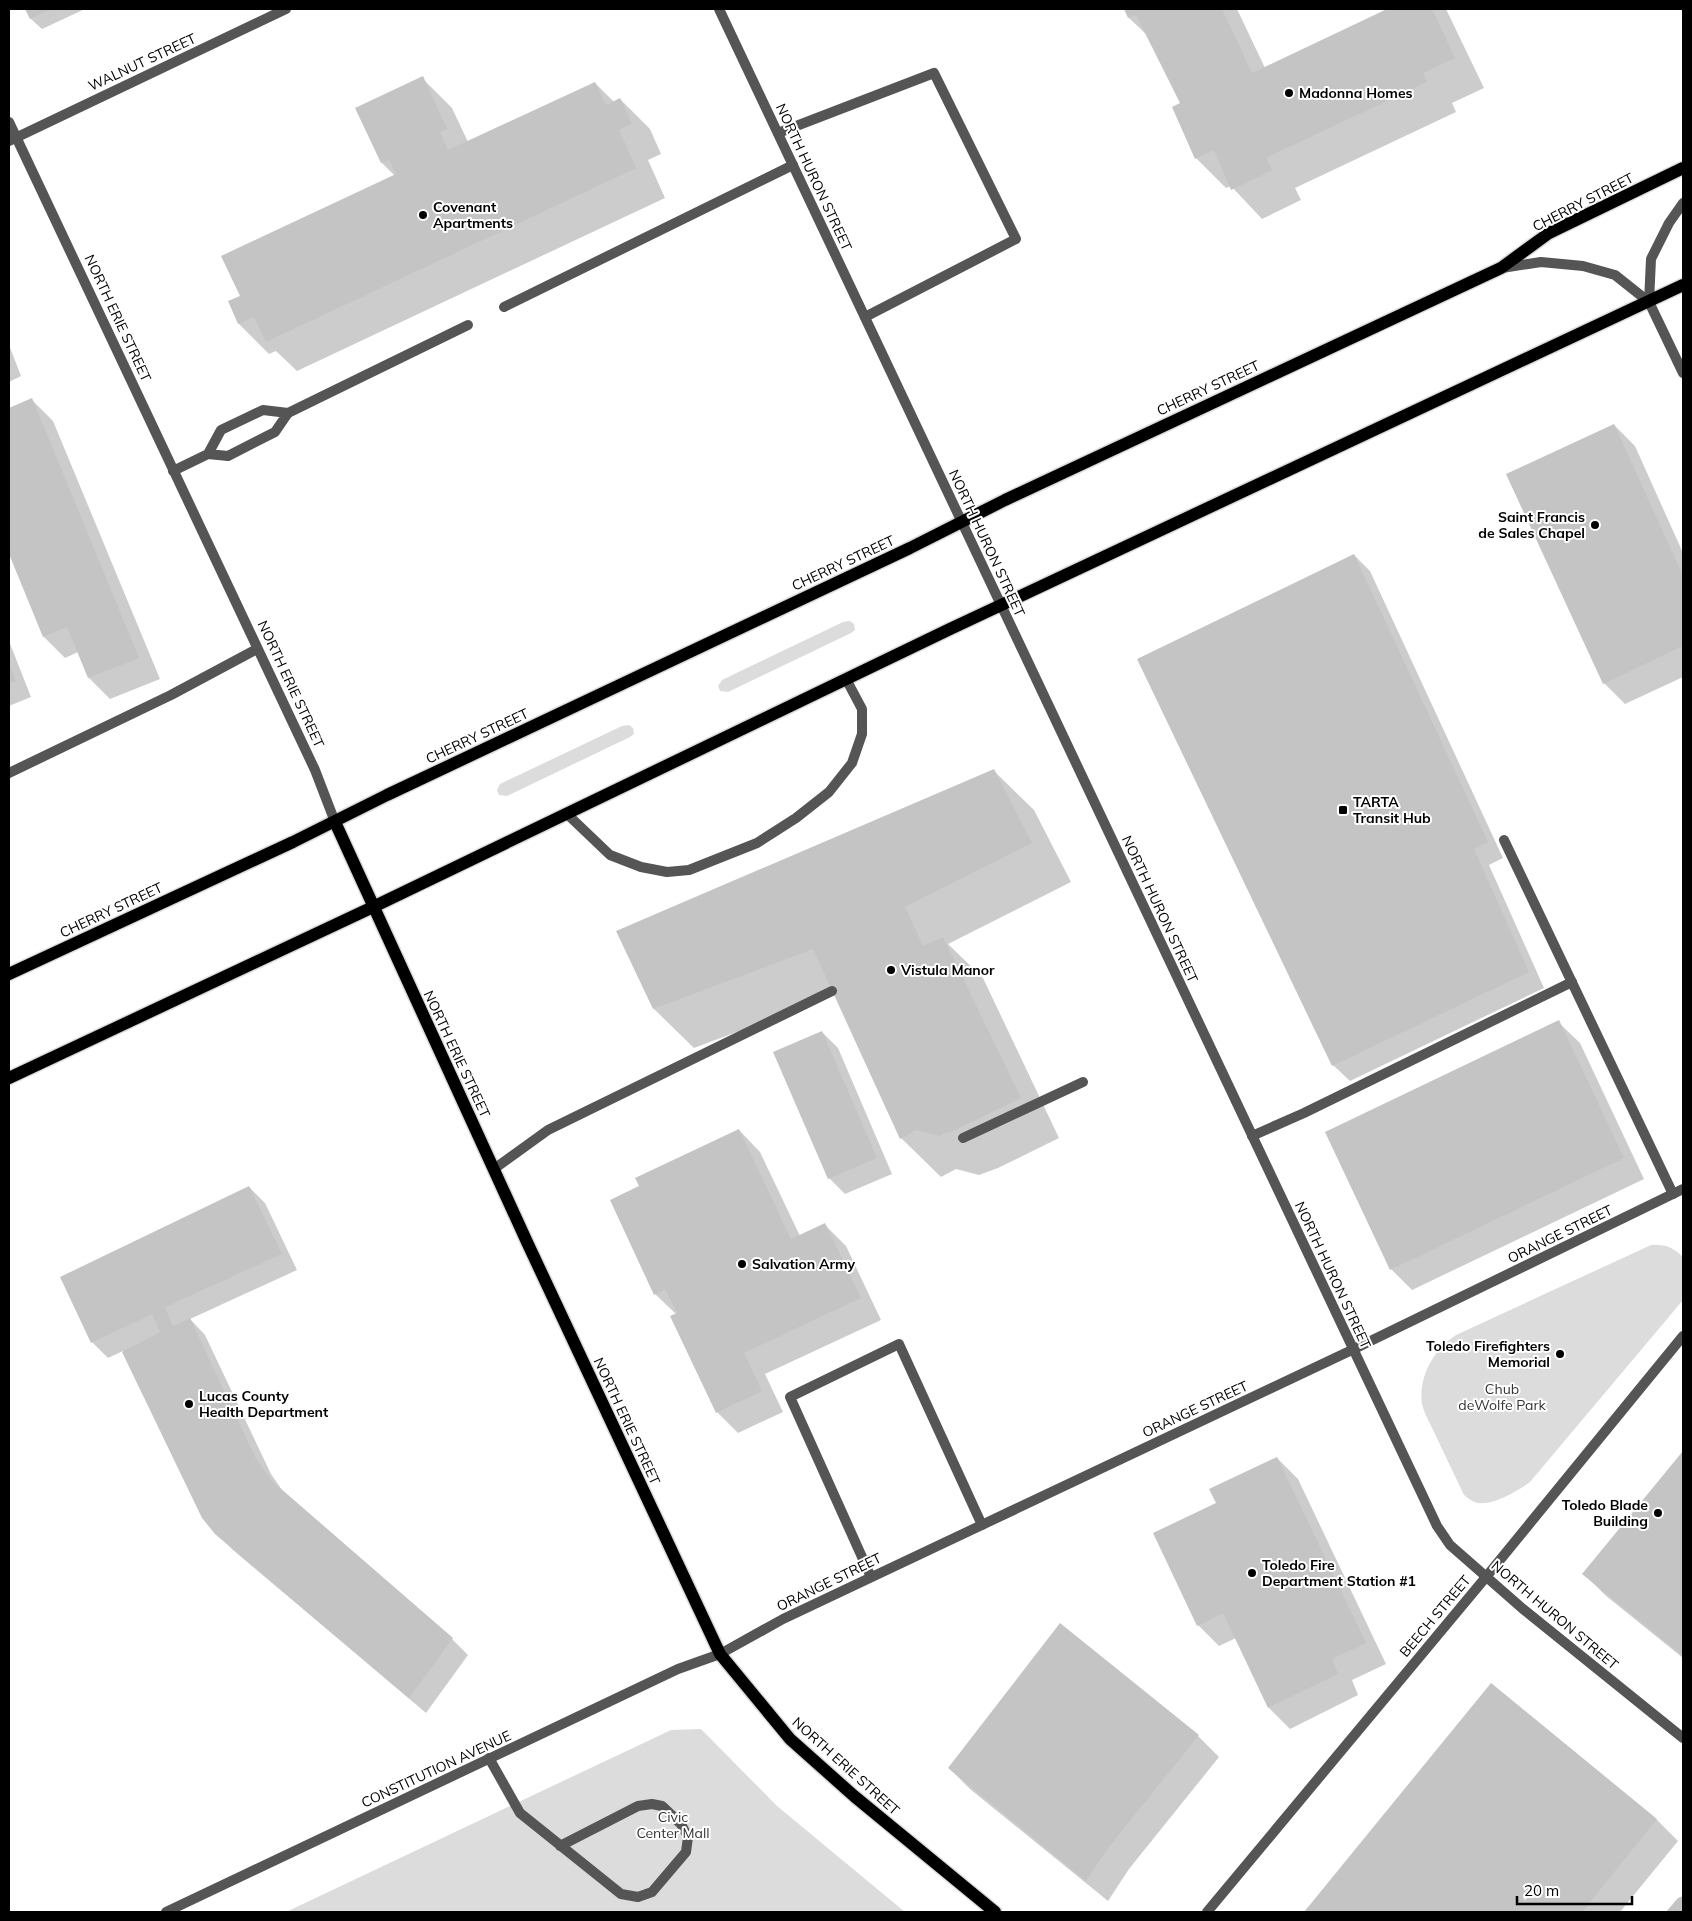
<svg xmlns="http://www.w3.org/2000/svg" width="1692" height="1921" viewBox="0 0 1692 1921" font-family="Mulish,sans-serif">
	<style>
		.green { fill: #dcdcdc }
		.shadow { fill: #0003 }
		.building { fill: #c4c4c4 }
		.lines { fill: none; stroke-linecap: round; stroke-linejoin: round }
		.primary-casing { stroke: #dbdbdb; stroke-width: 15 }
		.service { stroke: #555; stroke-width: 10 }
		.minor { stroke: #555; stroke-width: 10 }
		.tertiary { stroke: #555; stroke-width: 10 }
		.primary { stroke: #000; stroke-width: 12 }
		.poi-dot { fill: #000; stroke: #fff; stroke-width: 2 }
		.labels { text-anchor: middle; stroke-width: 4; stroke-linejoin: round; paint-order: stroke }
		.street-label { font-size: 14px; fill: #000; stroke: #fff }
		.poi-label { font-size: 14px; font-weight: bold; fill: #000; stroke: #fff; text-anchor: start }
		.park-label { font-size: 14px; fill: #333; stroke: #fff }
	</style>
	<rect width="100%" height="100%" fill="#fff"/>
	<!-- green -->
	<g class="green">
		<polygon points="850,621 854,624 855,630 851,633 728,692 720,691 718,686 722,680 843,622"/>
		<polygon points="629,725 633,728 634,734 630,737 507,796 499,795 497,790 500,784 622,726"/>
		<path d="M1651,1245c13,-1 22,2 32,12v43l-153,182c-13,9 -35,23 -52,21 -6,-1 -10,-5 -14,-8 -10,-21 -20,-42 -30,-63 -4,-9 -10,-19 -12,-28 -4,-27 12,-55 34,-69z"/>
		<polygon points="701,1729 777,1806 905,1912 286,1912 671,1730"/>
	</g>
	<!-- shadow -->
	<g class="shadow">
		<polygon points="26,9 85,9 42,29 31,19"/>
		<polygon points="1125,9 1237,9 1265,68 1390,9 1446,9 1484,88 1452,103 1456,112 1295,188 1301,200 1262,219 1231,186 1226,188 1196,158 1181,104 1148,36 1129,18"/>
		<polygon points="422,78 452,108 468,142 595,83 614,102 620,99 650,129 661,154 648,160 665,198 297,371 276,351 269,354 239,324 230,302 241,297 395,176 382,163 357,109"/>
		<polygon points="9,345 21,376 9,382"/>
		<polygon points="32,400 53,421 160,679 110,699 89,678 78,652 65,658 44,637 9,551 9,409"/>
		<polygon points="1614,425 1635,446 1683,553 1683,677 1625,704 1604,683"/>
		<polygon points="1354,555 1370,571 1503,858 1489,865 1544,988 1350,1081 1333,1065"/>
		<polygon points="9,641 31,697 9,706"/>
		<polygon points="994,771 1034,810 1071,882 948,944 983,978 1059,1138 998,1168 979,1175 956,1169 941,1177 901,1138 835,995 694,1048 654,1009 618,931"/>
		<polygon points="1558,1022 1580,1043 1644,1179 1412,1290 1391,1269"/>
		<polygon points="822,1032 838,1048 892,1174 845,1194 829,1178"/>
		<polygon points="739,1130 760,1152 800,1236 824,1224 846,1246 881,1320 765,1374 783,1412 738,1433 717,1412 677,1315 655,1294 641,1187"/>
		<polygon points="249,1187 265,1203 297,1270 190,1319 205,1335 271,1474 284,1493 452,1639 468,1655 426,1713 233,1550 216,1533 203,1517 123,1351 108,1358 92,1342"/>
		<polygon points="1683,1453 1683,1658 1605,1595 1584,1574"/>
		<polygon points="1277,1458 1298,1479 1386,1664 1352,1680 1358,1695 1290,1729 1269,1708 1236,1638 1219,1646 1198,1625 1217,1503"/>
		<polygon points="1492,1684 1657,1820 1678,1841 1620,1912 1306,1912"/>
		<polygon points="1198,1736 1219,1757 1129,1869 1108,1901 970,1789 949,1768"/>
	</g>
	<!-- building -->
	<g class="building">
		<polygon points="25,9 52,9 30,19"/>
		<polygon points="1124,9 1222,9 1252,73 1387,9 1432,9 1455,58 1423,73 1427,82 1266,158 1272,170 1231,190 1214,150 1195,159 1172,107 1180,103 1136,15 1128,18"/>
		<polygon points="423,76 447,129 440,132 448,150 595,82 606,105 620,98 632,124 619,130 636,168 266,342 254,317 238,324 228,301 240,296 221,256 396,174 389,159 381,163 355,108"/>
		<polygon points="32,398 139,658 88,678 67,627 43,637 9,554 9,408"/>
		<polygon points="1614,424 1683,576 1683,646 1603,684 1506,474"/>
		<polygon points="1354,554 1488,842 1474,849 1529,972 1332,1066 1137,659"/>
		<polygon points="9,663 16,681 9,683"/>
		<polygon points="994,769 1032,843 905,907 923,946 943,937 1021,1098 959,1128 939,1136 916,1130 900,1139 813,949 653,1009 616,931"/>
		<polygon points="1559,1020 1624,1158 1390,1270 1325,1132"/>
		<polygon points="822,1031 877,1158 828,1179 773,1052"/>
		<polygon points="739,1129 791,1239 825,1223 861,1298 744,1353 762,1391 716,1413 670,1316 677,1313 665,1289 654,1295 610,1200 639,1186 635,1178"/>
		<polygon points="249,1186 282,1254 165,1307 173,1326 190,1318 255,1457 272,1481 453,1638 409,1698 215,1534 202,1518 122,1352 160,1332 152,1314 91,1343 60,1277"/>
		<polygon points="1683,1451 1683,1656 1582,1574"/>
		<polygon points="1277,1457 1366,1643 1332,1659 1338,1674 1268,1708 1223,1613 1197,1626 1153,1533 1216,1503 1209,1489"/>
		<polygon points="1060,1623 1199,1735 1108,1848 1086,1881 948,1768"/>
		<polygon points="1491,1683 1657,1819 1582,1912 1304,1912"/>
		<polygon points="1683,1896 1683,1912 1666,1912 1678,1898"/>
	</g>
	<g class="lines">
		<defs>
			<g id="primary">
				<polyline points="335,822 527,1242 720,1654 790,1739 854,1796 995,1912"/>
				<polyline points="9,974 293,842 387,795 910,548 1005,500 1501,268 1549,233 1683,168"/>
				<polyline points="9,1078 373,907 950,629 1683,285"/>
			</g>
		</defs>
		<!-- primary casing -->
		<use href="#primary" class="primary-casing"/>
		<!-- service -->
		<g class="service">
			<polyline points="778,133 934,73 1016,239 865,317"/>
			<polyline points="504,307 793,165"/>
			<polyline points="288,413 468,325"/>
			<polyline points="173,471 208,454 228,456 275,432 288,413 263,410 221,430 208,454"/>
			<polyline points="9,773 171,695 257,649"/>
			<polyline points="566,813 610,855 641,867 667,872 689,870 757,843 796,818 829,792 852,763 862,734 862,709 846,679"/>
			<polyline points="1504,840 1673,1194"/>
			<polyline points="1252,1136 1304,1113 1572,982"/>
			<polyline points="963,1138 1083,1082"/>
			<polyline points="494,1169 548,1130 832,991"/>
			<polyline points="871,1577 790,1397 899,1344 982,1525"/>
			<polyline points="489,1758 520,1813 621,1894 638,1897 652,1892 686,1852 688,1837 681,1824 662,1806 652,1804 638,1806 560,1846"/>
		</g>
		<!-- minor -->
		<g class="minor">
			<polyline points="9,141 286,9"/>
			<polyline points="1207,1912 1486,1577 1683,1336"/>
		</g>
		<!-- tertiary -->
		<g class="tertiary">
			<polyline points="719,9 1437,1526 1450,1545 1523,1609 1683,1738"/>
			<polyline points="9,122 315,770 335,822"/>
			<polyline points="1502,268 1541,262 1583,266 1615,275 1649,302 1683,373"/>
			<polyline points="1649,302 1651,259 1669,223 1683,203"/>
			<polyline points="166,1912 678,1669 720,1654 783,1619 1354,1349 1683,1189"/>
		</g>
		<!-- primary -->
		<use href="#primary" class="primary"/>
	</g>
	<!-- markers -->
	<g class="poi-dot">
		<circle cx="1289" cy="93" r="5"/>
		<circle cx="423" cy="215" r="5"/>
		<circle cx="1595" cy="525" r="5"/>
		<rect x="1338" y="805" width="10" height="10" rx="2.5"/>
		<circle cx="891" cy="970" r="5"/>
		<circle cx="742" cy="1264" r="5"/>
		<circle cx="1560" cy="1354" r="5"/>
		<circle cx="189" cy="1404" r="5"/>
		<circle cx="1658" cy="1513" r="5"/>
		<circle cx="1252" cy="1573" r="5"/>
	</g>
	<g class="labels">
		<!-- street labels -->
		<g class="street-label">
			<text transform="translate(142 62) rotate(-25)" y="5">WALNUT STREET</text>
			<text transform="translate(814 177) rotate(65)" y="5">NORTH HURON STREET</text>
			<text transform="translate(1583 202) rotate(-27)" y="5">CHERRY STREET</text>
			<text transform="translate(118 318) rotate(65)" y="5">NORTH ERIE STREET</text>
			<text transform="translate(1208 388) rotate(-25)" y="5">CHERRY STREET</text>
			<text transform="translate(987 543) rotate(65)" y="5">NORTH HURON STREET</text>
			<text transform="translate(843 563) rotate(-25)" y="5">CHERRY STREET</text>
			<text transform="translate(291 684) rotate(65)" y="5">NORTH ERIE STREET</text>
			<text transform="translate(477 736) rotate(-25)" y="5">CHERRY STREET</text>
			<text transform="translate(1160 909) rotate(65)" y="5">NORTH HURON STREET</text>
			<text transform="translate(111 910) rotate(-25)" y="5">CHERRY STREET</text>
			<text transform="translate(457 1054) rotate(65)" y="5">NORTH ERIE STREET</text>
			<text transform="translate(1560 1234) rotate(-26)" y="5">ORANGE STREET</text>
			<text transform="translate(1333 1275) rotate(65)" y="5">NORTH HURON STREET</text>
			<text transform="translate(1195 1409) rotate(-25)" y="5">ORANGE STREET</text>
			<text transform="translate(627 1421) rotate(65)" y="5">NORTH ERIE STREET</text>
			<text transform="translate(829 1582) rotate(-26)" y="5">ORANGE STREET</text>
			<text transform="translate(1555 1615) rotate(40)" y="5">NORTH HURON STREET</text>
			<text transform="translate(1435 1616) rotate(-50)" y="5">BEECH STREET</text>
			<text transform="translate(846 1766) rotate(42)" y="5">NORTH ERIE STREET</text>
			<text transform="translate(436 1769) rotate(-25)" y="5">CONSTITUTION AVENUE</text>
		</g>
		<!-- poi labels -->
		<g class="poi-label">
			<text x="1299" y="98">Madonna Homes</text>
			<text x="433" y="212">Covenant<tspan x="433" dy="16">Apartments</tspan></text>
			<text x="1585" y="522" text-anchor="end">Saint Francis<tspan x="1585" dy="16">de Sales Chapel</tspan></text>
			<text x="1353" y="807">TARTA<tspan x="1353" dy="16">Transit Hub</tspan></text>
			<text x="901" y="975">Vistula Manor</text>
			<text x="752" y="1269">Salvation Army</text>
			<text x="1550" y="1351" text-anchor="end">Toledo Firefighters<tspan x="1550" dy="16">Memorial</tspan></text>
			<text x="199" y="1401">Lucas County<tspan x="199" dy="16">Health Department</tspan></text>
			<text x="1648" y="1510" text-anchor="end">Toledo Blade<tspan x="1648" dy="16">Building</tspan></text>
			<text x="1262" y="1570">Toledo Fire<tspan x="1262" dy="16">Department Station #1</tspan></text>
		</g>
		<!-- park labels -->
		<g class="park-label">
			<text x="1502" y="1394">Chub<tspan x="1502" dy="16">deWolfe Park</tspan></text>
			<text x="673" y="1822">Civic<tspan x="673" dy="16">Center Mall</tspan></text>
		</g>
	</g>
	<!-- border -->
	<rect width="1692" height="1921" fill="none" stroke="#000000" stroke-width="20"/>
	<!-- scale -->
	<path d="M1517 1896v8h115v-8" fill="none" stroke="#000000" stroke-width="2.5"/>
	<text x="1524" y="1896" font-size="15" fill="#000000" stroke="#ffffff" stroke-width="4" paint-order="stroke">20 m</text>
</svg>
